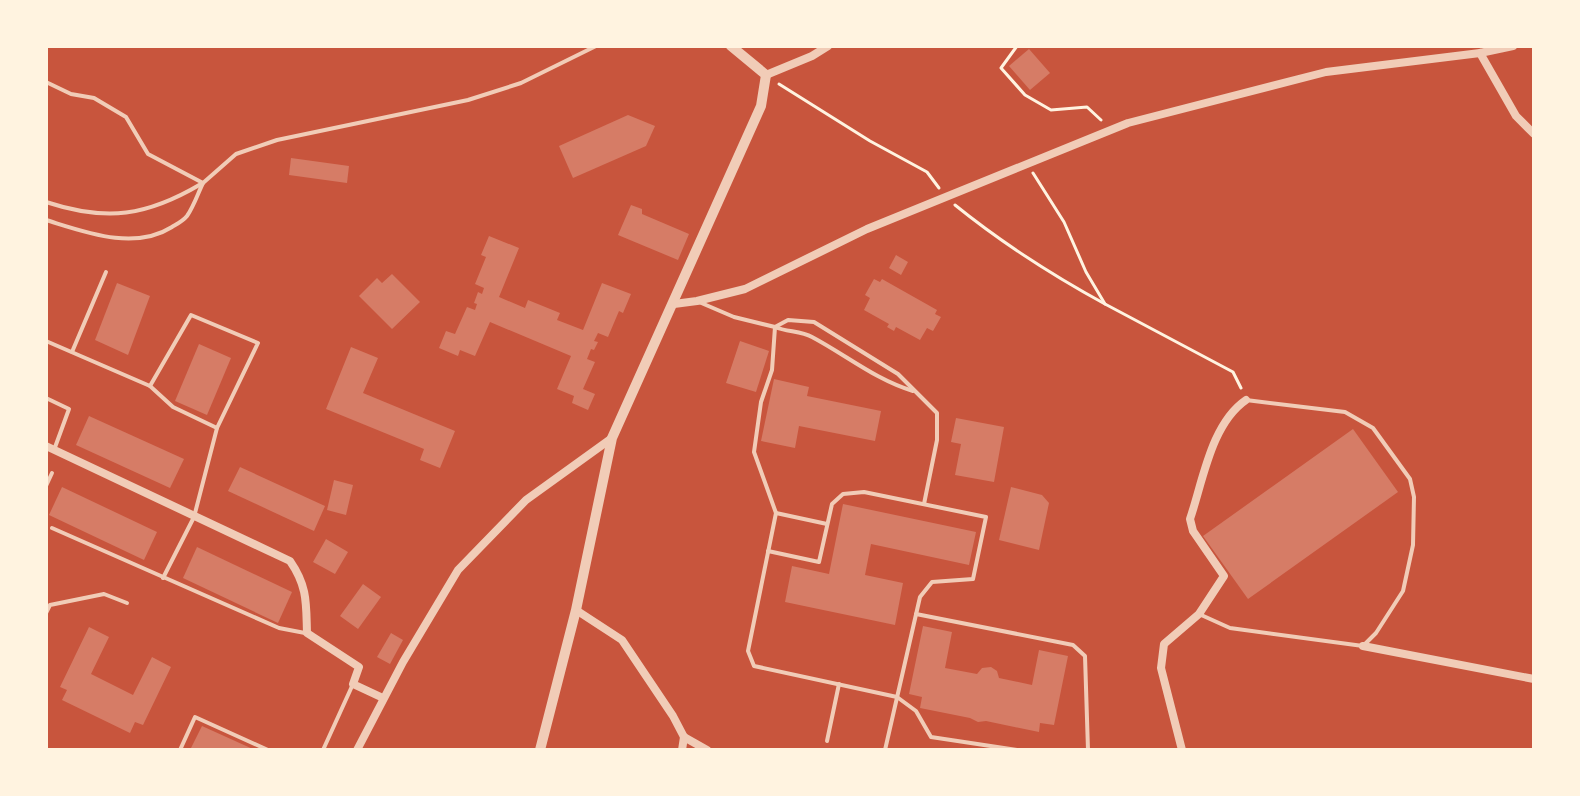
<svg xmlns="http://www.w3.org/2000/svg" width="1580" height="796" viewBox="0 0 1580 796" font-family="Mulish,sans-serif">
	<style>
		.building { fill: #d67c66 }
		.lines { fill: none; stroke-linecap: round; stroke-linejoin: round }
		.path { stroke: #fff3e0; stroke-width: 3 }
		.service { stroke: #f1ccb7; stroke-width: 4 }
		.minor { stroke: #f1ccb7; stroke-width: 8 }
		.tertiary { stroke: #f1ccb7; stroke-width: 10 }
	</style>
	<rect width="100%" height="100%" fill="#c8553d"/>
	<!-- building -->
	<g class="building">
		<polygon points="1029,49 1050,73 1030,90 1009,66"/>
		<polygon points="628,115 655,126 646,146 573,178 559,146"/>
		<polygon points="291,158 349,166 347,183 289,175"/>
		<polygon points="631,205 642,209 642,214 689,234 678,260 618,235"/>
		<polygon points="489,236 519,248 499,297 525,308 528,300 560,313 557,320 583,330 602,283 631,294 623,313 619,311 608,337 598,333 594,341 598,342 594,350 591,349 587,359 595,362 583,389 595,394 588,410 572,403 574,396 557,389 571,356 490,322 475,356 460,350 458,356 439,348 446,331 455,334 467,307 475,310 477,304 474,303 478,292 482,294 484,288 475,284 486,257 481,255"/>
		<polygon points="896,255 908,262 901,275 889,268"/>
		<polygon points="392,274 420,302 392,329 359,296 377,278 382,283"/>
		<polygon points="874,279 880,282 882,279 937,310 935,314 941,317 933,331 927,328 920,340 896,327 894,331 887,327 889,324 864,310 870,298 865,295"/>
		<polygon points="117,283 150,296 128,355 95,340"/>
		<polygon points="740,341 769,351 756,392 726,383"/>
		<polygon points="199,344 231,358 207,415 175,401"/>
		<polygon points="351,347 378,358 363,393 455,431 440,468 420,460 424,449 326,409"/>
		<polygon points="774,379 809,387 807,396 881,411 875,441 799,426 795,448 761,441"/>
		<polygon points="89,416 184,459 170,488 76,445"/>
		<polygon points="956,418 1004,427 994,482 955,475 961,444 951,442"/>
		<polygon points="1353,429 1398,492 1248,599 1203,536"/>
		<polygon points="240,467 325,506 314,531 228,491"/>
		<polygon points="334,480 353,485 346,515 327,510"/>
		<polygon points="62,487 157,532 144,560 49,515"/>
		<polygon points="1011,487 1042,495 1049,503 1039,550 999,540"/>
		<polygon points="843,504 976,532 969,565 871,544 865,575 903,583 895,625 785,602 792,566 829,574"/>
		<polygon points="326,539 348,552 335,574 313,562"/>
		<polygon points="197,547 292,592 278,623 183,578"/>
		<polygon points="363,584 381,597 358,629 340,616"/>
		<polygon points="923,626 952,632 945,668 977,674 982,668 991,667 997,671 999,678 1032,685 1039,650 1068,656 1054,725 1040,723 1039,732 986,721 978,722 970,718 920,708 922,697 909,694"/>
		<polygon points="89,627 109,637 91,674 133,695 152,657 171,667 143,725 135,722 130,733 62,700 67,690 60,687"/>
		<polygon points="391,633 403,640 390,664 377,657"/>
		<polygon points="202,726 255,750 190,750"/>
	</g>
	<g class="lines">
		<!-- path -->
		<g class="path">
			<polyline points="1017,46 1001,68 1025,95 1051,110 1087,107 1101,120"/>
			<polyline points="779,84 870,141 927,172 939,188"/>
			<polyline points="1033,173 1064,222 1086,272 1105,304 1233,372 1241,388"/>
			<path d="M955,205c47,38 97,70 150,99"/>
		</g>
		<!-- service -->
		<g class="service">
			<polyline points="46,82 71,94 94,98 126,117 148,154 203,183 236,154 277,140 468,100 521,83 596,46"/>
			<path d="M46,202c61,20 101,14 155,-18"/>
			<path d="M46,220c39,12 88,31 126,7 5,-3 11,-6 15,-11 7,-10 11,-23 16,-33"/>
			<polyline points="699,302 734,317 775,327 772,370 761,402 754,452 776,513 748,651 754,666 897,697 916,711 931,737 1017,750"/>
			<polyline points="775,327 788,320 814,322 898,374 937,413 937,440 924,504"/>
			<path d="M775,327c12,5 26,4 37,10 34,18 64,43 101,54"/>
			<polyline points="46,341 150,386 173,407 217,428"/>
			<polyline points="72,352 106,272"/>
			<polyline points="150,386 191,315 258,343 217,428 194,517 163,578"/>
			<polyline points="46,398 69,409 54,450"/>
			<polyline points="46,486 52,473"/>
			<polyline points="776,513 827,524"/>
			<polyline points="52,528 279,628 305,633"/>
			<polyline points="768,551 819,562 832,504 843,494 864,492 986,517 973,579 932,582 920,597 885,750"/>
			<polyline points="46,613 50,605 104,594 127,603"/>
			<polyline points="916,614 1073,645 1085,656 1088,750"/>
			<polyline points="1199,614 1230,628 1363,646 1376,633 1403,591 1413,545 1414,497 1410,479 1373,428 1345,412 1246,400"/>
			<polyline points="827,741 839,684"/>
			<polyline points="180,750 195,717 268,750"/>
			<polyline points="323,750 353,684"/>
		</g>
		<!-- minor -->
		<g class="minor">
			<polyline points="1480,53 1516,116 1534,134"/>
			<polyline points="766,75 812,56 828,46"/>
			<polyline points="674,304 697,301 745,289 867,229 1128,123 1326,72 1480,53 1513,46"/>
			<path d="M46,446l244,115c18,26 16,43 17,72l52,34 -6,17 30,14"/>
			<polyline points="576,610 622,640 673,716 684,737 707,750"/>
			<polyline points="1363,646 1534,679"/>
			<polyline points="357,750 403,662 458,570 526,500 612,438"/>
			<polyline points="682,750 684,737"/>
			<path d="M1182,750l-21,-82 3,-24 35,-30 25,-38 -31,-45 -3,-12c13,-38 21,-95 56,-119"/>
		</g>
		<!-- tertiary -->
		<polyline class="tertiary" points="540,750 576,610 612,438 761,106 766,75 731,46"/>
	</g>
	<!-- border -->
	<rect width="1580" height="796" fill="none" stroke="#fff3e0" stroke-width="96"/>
</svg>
